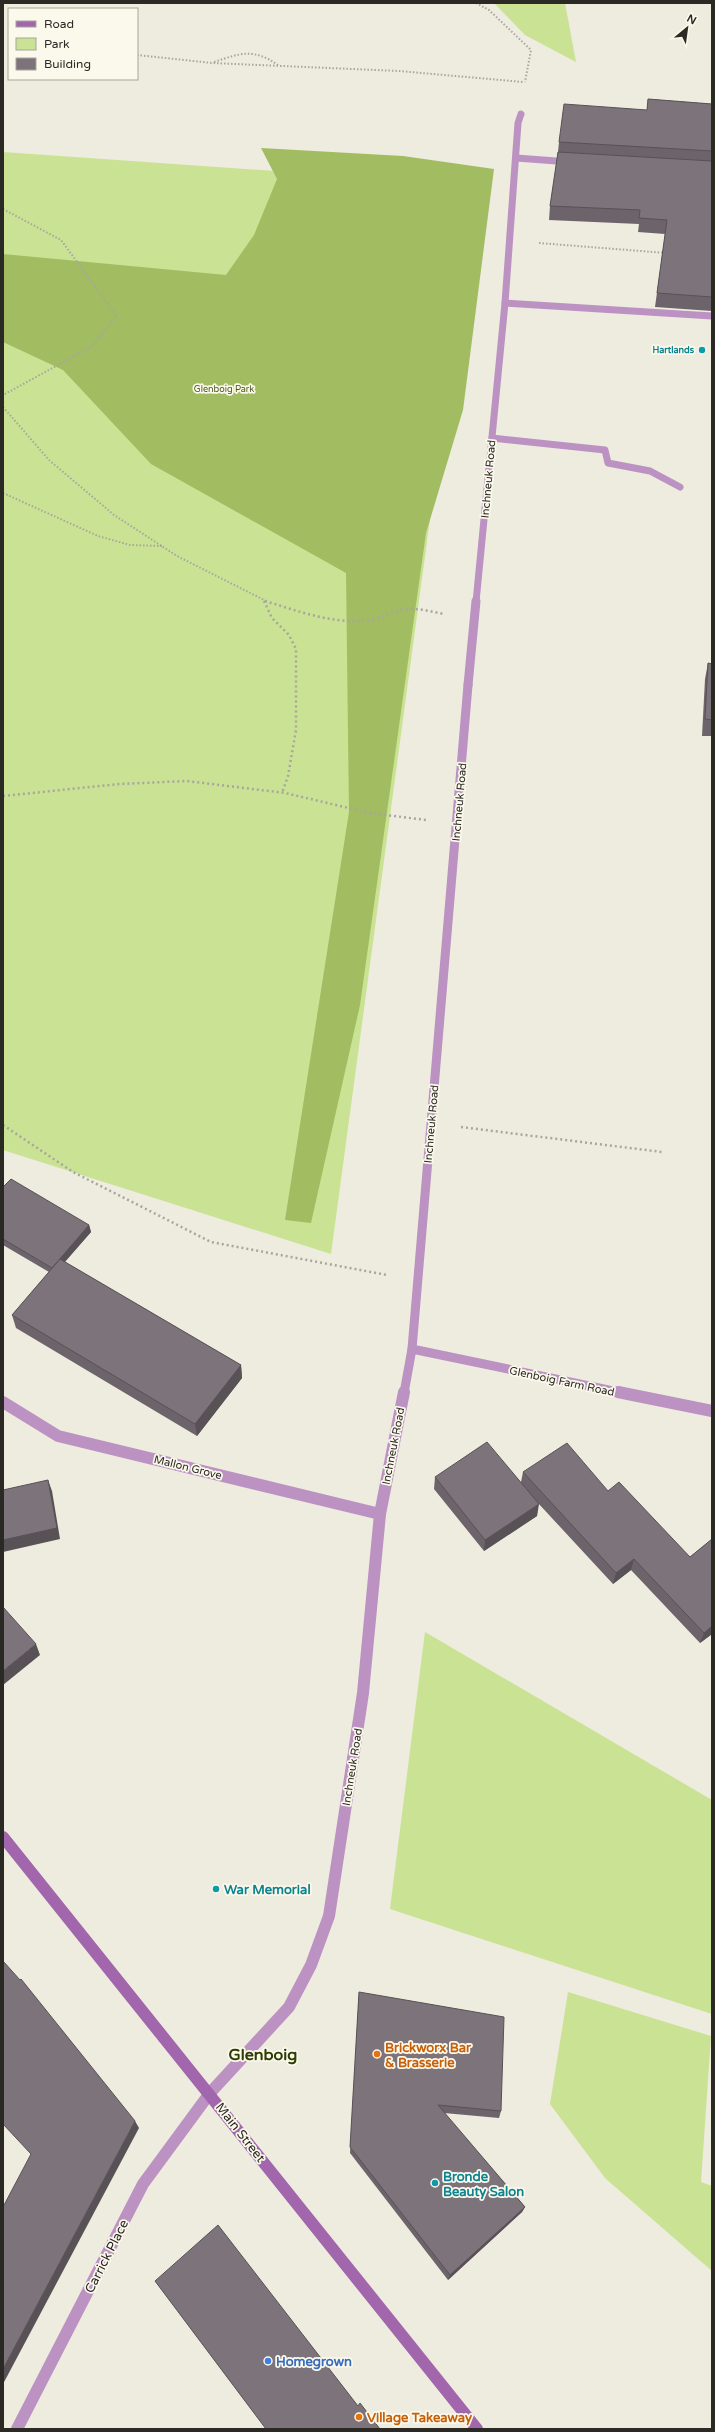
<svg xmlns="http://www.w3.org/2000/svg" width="715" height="2432" viewBox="0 0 715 2432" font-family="'Varela Round',sans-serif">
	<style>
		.green { fill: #cae293 }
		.forest { fill: #a2bc61 }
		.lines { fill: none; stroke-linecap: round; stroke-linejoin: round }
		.path-far1 { stroke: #a8a69d; stroke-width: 2; stroke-dasharray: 1.5 2; stroke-linecap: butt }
		.path { stroke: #a8a69d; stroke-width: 2.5; stroke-dasharray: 2 3; stroke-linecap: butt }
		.service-far1 { stroke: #bb92c2; stroke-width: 7 }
		.service { stroke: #bb92c2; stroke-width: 9 }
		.minor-far1 { stroke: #bb92c2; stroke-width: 9 }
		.minor { stroke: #bb92c2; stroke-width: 12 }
		.tertiary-far1 { stroke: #bb92c2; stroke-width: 9 }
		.tertiary { stroke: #bb92c2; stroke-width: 12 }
		.secondary { stroke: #a166ac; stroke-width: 12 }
		.wall { fill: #6c646a }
		.shaded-wall { fill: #585156 }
		.building { fill: #7d747b; stroke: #585156 }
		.culture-dot { fill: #0f9aa8; stroke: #fbf8ec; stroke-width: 1.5 }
		.food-dot { fill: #e8710a; stroke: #fbf8ec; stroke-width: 1.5 }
		.shop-dot { fill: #3f7fe0; stroke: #fbf8ec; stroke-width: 1.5 }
		.labels { text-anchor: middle; stroke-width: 3.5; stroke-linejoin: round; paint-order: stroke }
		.far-culture-label { font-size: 9px; font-weight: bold; fill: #0d838f; stroke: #fbf8ec; text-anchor: end }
		.far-park-label { font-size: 9px; fill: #485817; stroke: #fbf8ec }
		.street-label { font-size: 11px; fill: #2a2924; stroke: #fbf8ec }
		.near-culture-label { font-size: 13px; font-weight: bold; fill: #0d838f; stroke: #fbf8ec; text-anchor: start }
		.near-food-label { font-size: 13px; font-weight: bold; fill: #c56008; stroke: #fbf8ec; text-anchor: start }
		.near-street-label { font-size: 13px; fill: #2a2924; stroke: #fbf8ec }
		.near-shop-label { font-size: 13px; font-weight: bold; fill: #366cbe; stroke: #fbf8ec; text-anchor: start }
		.near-quarter-label { font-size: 16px; font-weight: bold; fill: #2f3d04; stroke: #fbf8ec }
	</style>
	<rect width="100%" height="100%" fill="#eeebdf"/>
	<!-- green -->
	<g class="green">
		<polygon points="494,3 565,3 576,62 525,35"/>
		<polygon points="3,152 475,185 331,1254 3,1150"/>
		<polygon points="425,1632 712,1800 712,2014 390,1909"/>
		<polygon points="568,1992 711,2036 701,2182 712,2186 712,2271 605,2178 550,2104"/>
	</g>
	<!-- forest -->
	<polygon class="forest" points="261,148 403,156 494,169 463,410 426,533 360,1005 311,1223 285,1220 349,812 346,573 151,464 63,370 3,342 3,254 226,275 254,235 277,179"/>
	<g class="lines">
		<!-- path-far1 -->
		<g class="path-far1">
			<polyline points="476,3 489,10 531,50 525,82"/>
			<polyline points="137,55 212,63 399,71 523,82"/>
			<path d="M214,62c27,-9 39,-14 64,3"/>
			<polyline points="3,209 61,240 117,316 91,347 3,395"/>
			<polyline points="539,243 666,253"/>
			<polyline points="3,407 49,460 114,515 177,556 268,602"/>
			<polyline points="3,493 98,536 130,545 162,546"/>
		</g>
		<!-- path -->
		<g class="path">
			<polyline points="264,601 272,618 289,635 296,649 296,730 288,776 282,793"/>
			<path d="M265,601c33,10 69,24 104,19 13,-2 26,-10 39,-11 12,-1 24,3 36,5"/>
			<polyline points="3,796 119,784 187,781 285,793 370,813 426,820"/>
			<polyline points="3,1125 73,1172 211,1242 387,1275"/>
			<polyline points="461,1127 662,1152"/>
		</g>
		<!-- service-far1 -->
		<g class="service-far1">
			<polyline points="516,158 570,162"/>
			<polyline points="505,303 712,316"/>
			<polyline points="492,438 605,450 608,463 650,471 680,487"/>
			<polyline points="476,602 505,303 518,123 521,114"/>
		</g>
		<!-- service -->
		<polyline class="service" points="468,685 476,601"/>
		<!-- minor-far1 -->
		<polyline class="minor-far1" points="468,685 412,1349 623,1393"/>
		<!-- minor -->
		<g class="minor">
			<polyline points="618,1392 712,1411"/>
			<polyline points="3,1402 58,1436 380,1514"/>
			<polyline points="17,2429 143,2184 210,2093"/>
		</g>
		<!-- tertiary-far1 -->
		<polyline class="tertiary-far1" points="404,1393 412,1349"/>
		<!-- tertiary -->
		<polyline class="tertiary" points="210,2093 289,2007 311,1965 329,1916 363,1693 380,1514 404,1392"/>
		<!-- secondary -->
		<polyline class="secondary" points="3,1837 477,2429"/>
	</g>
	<!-- wall -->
	<g class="wall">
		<polygon points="648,99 712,104 712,311 655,307 665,234 638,232 639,224 549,220 550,206 558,152 559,142 647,110"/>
		<polygon points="708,663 712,664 712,736 702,736 705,679"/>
		<polygon points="3,1187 89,1225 91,1232 65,1262 241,1365 242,1378 197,1436 16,1328 12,1315 49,1272 3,1245"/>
		<polygon points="523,1472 608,1491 690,1557 712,1539 712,1634 700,1643 631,1570 613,1584 538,1503 537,1516 484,1551 434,1489 435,1477 521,1482"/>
		<polygon points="359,1992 501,2111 499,2118 444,2113 525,2207 522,2212 448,2280 350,2153"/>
	</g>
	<!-- shaded-wall -->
	<g class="shaded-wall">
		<polygon points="89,1225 91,1232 53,1275 52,1268"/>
		<polygon points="241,1365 242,1378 197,1436 195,1424"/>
		<polygon points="48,1480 52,1491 60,1539 3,1552 3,1540"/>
		<polygon points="539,1504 537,1516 484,1551 485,1540"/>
		<polygon points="634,1559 631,1570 613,1584 616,1573"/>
		<polygon points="712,1626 712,1634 700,1643 704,1633"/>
		<polygon points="36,1644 40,1655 3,1685 3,1671"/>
		<polygon points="135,2121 139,2128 3,2384 3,2369"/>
		<polygon points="525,2207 522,2212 448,2280 450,2275"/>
	</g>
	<!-- building -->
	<g class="building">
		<polygon points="648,99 712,104 712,151 559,142 564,104 647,110"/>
		<polygon points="558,152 712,161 712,297 657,293 667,220 639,218 640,210 550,206"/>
		<polygon points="708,663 712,664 712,720 705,719"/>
		<polygon points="11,1179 89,1225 52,1268 3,1239 3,1187"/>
		<polygon points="60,1259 241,1365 195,1424 12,1315"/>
		<polygon points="487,1442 539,1504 485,1540 435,1477"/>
		<polygon points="567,1443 608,1491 619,1482 690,1557 712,1539 712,1626 704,1633 634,1559 616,1573 523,1472"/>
		<polygon points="48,1480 57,1528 3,1540 3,1490"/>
		<polygon points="3,1607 36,1644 3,1671"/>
		<polygon points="3,1961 20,1980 21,1979 135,2121 3,2369 3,2207 31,2154 3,2124"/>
		<polygon points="359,1992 504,2017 501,2111 438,2105 525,2207 450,2275 350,2147"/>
		<polygon points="218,2225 358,2406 360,2403 380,2429 266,2429 155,2281"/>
	</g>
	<!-- markers -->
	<g class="culture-dot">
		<circle cx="702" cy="350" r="4"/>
		<circle cx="216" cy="1889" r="4"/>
		<circle cx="435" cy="2183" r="4"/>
	</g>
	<g class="food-dot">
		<circle cx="377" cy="2054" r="4"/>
		<circle cx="359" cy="2417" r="4"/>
	</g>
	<circle class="shop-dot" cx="268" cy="2361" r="4"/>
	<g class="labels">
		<!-- far-culture labels -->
		<g class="far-culture-label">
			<text x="694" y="353">Hartlands</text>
		</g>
		<!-- far-park labels -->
		<g class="far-park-label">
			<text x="224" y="392">Glenboig Park</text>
		</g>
		<!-- street labels -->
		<g class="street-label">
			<text transform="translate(488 479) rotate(-85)" y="4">Inchneuk Road</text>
			<text transform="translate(459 802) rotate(-85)" y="4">Inchneuk Road</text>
			<text transform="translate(431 1124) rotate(-85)" y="4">Inchneuk Road</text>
			<text transform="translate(562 1381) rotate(12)" y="4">Glenboig Farm Road</text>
			<text transform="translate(393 1446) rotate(-79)" y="4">Inchneuk Road</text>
			<text transform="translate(188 1467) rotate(14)" y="4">Mallon Grove</text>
			<text transform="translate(352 1767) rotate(-81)" y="4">Inchneuk Road</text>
		</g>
		<!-- near-culture labels -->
		<g class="near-culture-label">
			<text x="224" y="1894">War Memorial</text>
			<text x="443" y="2181">Bronde<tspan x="443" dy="15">Beauty Salon</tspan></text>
		</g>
		<!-- near-food labels -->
		<g class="near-food-label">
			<text x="385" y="2052">Brickworx Bar<tspan x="385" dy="15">&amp; Brasserie</tspan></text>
			<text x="367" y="2422">Village Takeaway</text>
		</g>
		<!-- near-street labels -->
		<g class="near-street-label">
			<text transform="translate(241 2132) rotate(52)" y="5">Main Street</text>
			<text transform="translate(106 2256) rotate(-63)" y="5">Carrick Place</text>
		</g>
		<!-- near-shop labels -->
		<g class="near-shop-label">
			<text x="276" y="2366">Homegrown</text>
		</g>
		<!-- near-quarter labels -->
		<g class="near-quarter-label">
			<text x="263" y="2060">Glenboig</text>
		</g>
	</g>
	<!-- border -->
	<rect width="715" height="2432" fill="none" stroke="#2a2924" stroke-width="8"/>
	<!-- legend -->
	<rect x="8" y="8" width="130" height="72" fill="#fbf8ec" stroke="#a7a59c"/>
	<rect x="16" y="21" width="20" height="6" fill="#a166ac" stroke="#a7a59c"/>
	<text x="44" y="28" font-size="12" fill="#2a2924">Road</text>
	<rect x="16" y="38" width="20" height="12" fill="#cae293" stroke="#a7a59c"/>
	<text x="44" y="48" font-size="12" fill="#2a2924">Park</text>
	<rect x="16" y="58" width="20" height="12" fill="#7d747b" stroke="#a7a59c"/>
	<text x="44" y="68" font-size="12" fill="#2a2924">Building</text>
	<!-- north arrow -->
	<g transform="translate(687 28) rotate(29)" stroke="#fbf8ec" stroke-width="3" paint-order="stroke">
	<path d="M0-3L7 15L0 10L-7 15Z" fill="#2a2924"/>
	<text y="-6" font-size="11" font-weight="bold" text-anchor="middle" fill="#2a2924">N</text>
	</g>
</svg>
